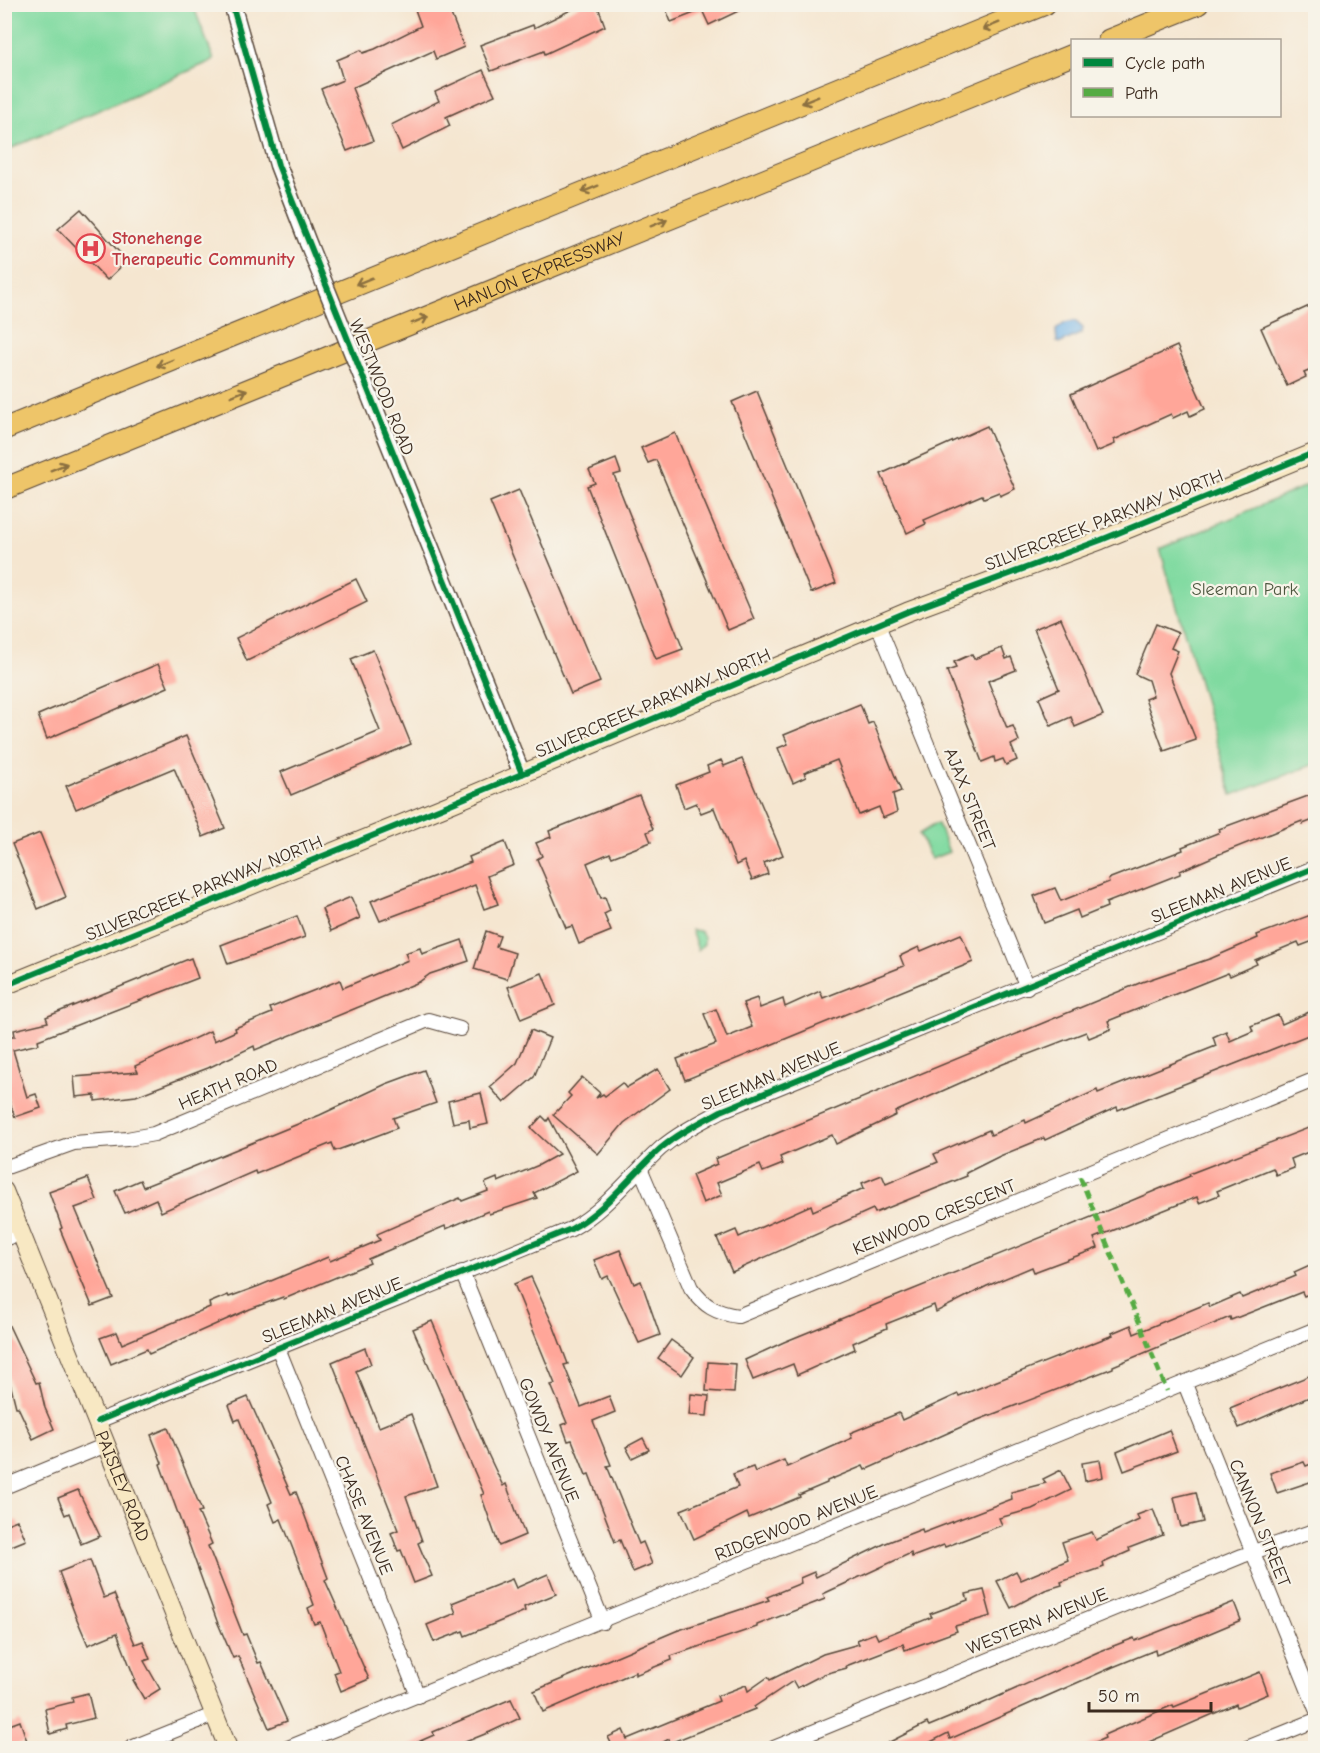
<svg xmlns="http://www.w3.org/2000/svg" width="1320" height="1753" viewBox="0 0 1320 1753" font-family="'Comic Neue',sans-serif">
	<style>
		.green { fill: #80daa0; stroke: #5e825f; stroke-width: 1.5 }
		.water { fill: #76b6ea; stroke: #587084; stroke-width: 1.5 }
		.building { fill: #ffa699 }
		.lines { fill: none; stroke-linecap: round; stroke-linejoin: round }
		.minor-casing { stroke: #574639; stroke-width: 16 }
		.tertiary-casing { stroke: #574639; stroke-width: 19 }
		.secondary-casing { stroke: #574639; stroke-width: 20 }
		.trunk-casing { stroke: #574639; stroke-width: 23 }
		.minor { stroke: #fff; stroke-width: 14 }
		.tertiary { stroke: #fff; stroke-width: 16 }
		.secondary { stroke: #f8e8c3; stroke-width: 18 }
		.trunk { stroke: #eec569; stroke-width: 21 }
		.tertiary-bridge-casing { stroke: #574639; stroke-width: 19; stroke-linecap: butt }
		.tertiary-bridge { stroke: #fff; stroke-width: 16 }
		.quiet { stroke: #55ab43; stroke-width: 4.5; stroke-dasharray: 9 4.5; stroke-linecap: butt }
		.cycleway-casing { stroke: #f7f3e8; stroke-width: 10 }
		.cycleway { stroke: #00873e; stroke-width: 6 }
		.oneway { stroke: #8c7040 }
		.labels { text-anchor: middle; stroke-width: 4.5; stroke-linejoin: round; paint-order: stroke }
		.health-label { font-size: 18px; font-weight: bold; fill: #be3a42; stroke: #f7f3e8; text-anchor: start }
		.street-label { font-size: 18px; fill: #3b2a1e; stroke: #f7f3e8 }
		.park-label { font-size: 18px; fill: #4c563e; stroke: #f7f3e8 }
	</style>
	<rect width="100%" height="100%" fill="#f7f3e8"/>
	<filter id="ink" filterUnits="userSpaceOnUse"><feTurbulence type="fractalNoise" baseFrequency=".0167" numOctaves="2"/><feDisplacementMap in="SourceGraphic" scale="12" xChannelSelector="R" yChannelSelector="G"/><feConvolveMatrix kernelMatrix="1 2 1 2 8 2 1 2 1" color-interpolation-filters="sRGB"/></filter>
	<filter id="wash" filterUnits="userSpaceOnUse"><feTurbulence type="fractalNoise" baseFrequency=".008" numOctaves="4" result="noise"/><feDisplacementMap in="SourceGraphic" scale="24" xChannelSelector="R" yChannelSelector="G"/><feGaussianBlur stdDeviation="1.35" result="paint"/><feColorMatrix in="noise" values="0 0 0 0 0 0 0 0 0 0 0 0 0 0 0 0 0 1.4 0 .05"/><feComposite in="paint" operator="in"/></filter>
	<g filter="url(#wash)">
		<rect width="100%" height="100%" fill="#f5e6d0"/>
		<!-- green -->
		<g class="green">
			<polygon points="5,4 193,5 214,60 5,151"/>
			<polygon points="1315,482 1315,764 1232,795 1160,549"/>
			<polygon points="935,824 938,824 949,852 931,859 919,834"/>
			<polygon points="691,930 700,931 704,937 704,944 698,950"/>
		</g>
		<!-- water -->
		<polygon class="water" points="1075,321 1083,328 1082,333 1061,343 1057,342 1056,330 1065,323"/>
		<g id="blocks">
			<!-- building -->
			<g class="building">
				<polygon points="413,4 447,4 464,47 436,59 433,51 352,88 373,141 347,151 321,89 343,80 337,60 361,50 363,53 375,49 421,26"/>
				<polygon points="583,4 597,4 605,26 545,54 544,51 491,71 480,45 533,25 534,28"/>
				<polygon points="664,4 751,4 751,5 709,25 702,10 671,22"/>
				<polygon points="483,70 495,95 446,117 450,126 402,150 391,125 439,101 435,92"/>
				<polygon points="81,209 127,261 107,280 58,229"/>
				<polygon points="1316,303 1316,368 1304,373 1306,377 1287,386 1261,328"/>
				<polygon points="1177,346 1205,409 1190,416 1188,411 1173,418 1171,414 1114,440 1115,444 1096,452 1071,394"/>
				<polygon points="757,391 836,583 811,593 732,402"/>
				<polygon points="987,426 1015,489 1000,496 999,492 984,498 982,495 924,520 926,524 907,533 881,474"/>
				<polygon points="675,433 754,619 728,630 656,460 648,463 641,448"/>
				<polygon points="616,459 621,473 614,475 683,649 656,659 587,486 595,483 589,470"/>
				<polygon points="519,490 600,682 571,694 490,502"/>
				<polygon points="356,579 367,602 247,661 236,638"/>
				<polygon points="1061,618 1103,715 1075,727 1071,717 1051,726 1039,698 1059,689 1034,629"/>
				<polygon points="1156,624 1178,633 1171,648 1178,651 1169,673 1196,740 1164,751 1145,699 1153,696 1148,680 1135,674"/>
				<polygon points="1002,648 1006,659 1011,657 1016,670 988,681 1007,728 1013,726 1019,741 1011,745 1017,760 1006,765 1003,759 995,762 994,757 982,762 947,671 956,668 954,662 972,654 974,659"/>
				<polygon points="373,650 411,744 291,795 281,772 380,731 351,659"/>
				<polygon points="158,664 168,687 47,739 38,715"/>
				<polygon points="860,704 868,724 873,722 901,791 893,794 897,812 883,818 879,807 859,815 837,760 804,773 806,777 793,783 778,748 788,744 784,735"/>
				<polygon points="186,736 225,828 203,837 174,768 76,809 66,786"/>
				<polygon points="742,759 783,855 764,863 768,874 752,880 744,861 736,865 714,808 701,813 696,803 684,808 676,785 709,772 707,766 721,760 724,766"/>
				<polygon points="1316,793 1316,819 1303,824 1302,821 1217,855 1180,871 1180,874 1106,903 1107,907 1080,918 1077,910 1044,923 1034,896 1055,888 1061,901 1109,882 1108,879 1183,850 1182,847 1220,832 1219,829"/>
				<polygon points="639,795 653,829 647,832 651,842 612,857 610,853 587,863 601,898 605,897 610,911 604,914 611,931 579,944 572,926 566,928 544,875 537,859 542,856 536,843 551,837 549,831"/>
				<polygon points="40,833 66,897 38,909 12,844"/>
				<polygon points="505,842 514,865 487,876 498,904 484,909 475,885 380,921 371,901 471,862 469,857"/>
				<polygon points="351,897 360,918 331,931 322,909"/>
				<polygon points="1316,913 1316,940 1300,946 1298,942 1255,960 1257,964 1230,976 1228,973 1108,1021 1111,1029 1089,1038 1086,1032 1003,1064 895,1112 896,1115 836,1144 832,1135 780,1157 783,1164 763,1172 760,1165 717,1183 722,1195 703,1203 692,1175 717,1164 715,1159 1142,982 1212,958 1258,938 1257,935"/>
				<polygon points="297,916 305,937 228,964 221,945"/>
				<polygon points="486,931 500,936 496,947 515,953 507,979 474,969"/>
				<polygon points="961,934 973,962 685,1080 677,1059 716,1044 704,1014 716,1009 727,1037 752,1027 743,1003 757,998 760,1008 783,999 785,1007 820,991 823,998 904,966 900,956 919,947 921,951"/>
				<polygon points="462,940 469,961 430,974 419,982 255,1050 254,1046 208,1068 136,1096 95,1101 95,1095 76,1097 74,1077 138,1072 135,1066 210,1031 214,1041 236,1031 235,1028 272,1013 270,1008 340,980 343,988 408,960 405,953 420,948 422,954"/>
				<polygon points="191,958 198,978 38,1040 39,1044 13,1050 27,1097 36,1094 41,1108 15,1117 4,1087 4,1036 15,1036 14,1030 48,1022 46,1017"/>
				<polygon points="542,973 555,1005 521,1019 508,987"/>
				<polygon points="1316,1009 1316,1032 1118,1110 1117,1107 1045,1140 1044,1138 1000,1156 966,1173 967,1176 875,1213 873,1209 732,1272 717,1238 736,1230 739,1237 811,1205 813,1211 864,1188 862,1183 882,1175 886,1184 938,1162 934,1154 989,1130 991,1135 1025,1120 1026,1123 1097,1090 1098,1093 1216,1046 1213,1037 1226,1031 1230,1041 1253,1031 1251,1026 1278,1015 1282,1024"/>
				<polygon points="531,1030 550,1038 534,1077 504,1103 490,1087 517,1063"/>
				<polygon points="658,1069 670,1089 624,1123 598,1154 553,1115 571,1096 568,1093 582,1077 600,1093 596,1098 603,1094 605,1096 622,1083 626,1088"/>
				<polygon points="424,1070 436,1103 393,1118 397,1128 376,1136 335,1151 332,1143 256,1174 255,1171 161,1212 156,1199 125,1213 115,1191 140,1180 143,1187 188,1169 320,1115 386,1084"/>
				<polygon points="481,1093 488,1124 470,1128 469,1120 453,1123 448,1101"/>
				<polygon points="542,1116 547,1121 549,1118 577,1171 534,1193 537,1198 489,1214 488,1211 446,1229 445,1226 368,1259 370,1263 284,1299 283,1297 250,1309 149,1354 147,1349 111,1364 100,1338 117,1332 122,1344 210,1307 209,1303 228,1295 229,1297 259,1286 328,1257 330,1261 380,1240 377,1234 460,1198 462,1201 488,1191 485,1183 497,1178 498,1182 539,1165 559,1154 531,1128"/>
				<polygon points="1316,1125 1316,1149 1291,1159 1294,1168 1276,1175 1273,1168 1217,1191 1219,1195 1199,1203 1197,1197 1094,1238 1098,1248 1034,1272 1032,1267 987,1286 936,1312 934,1305 886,1324 887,1328 853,1343 855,1349 797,1375 793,1364 753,1380 745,1360 784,1342 1133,1200 1190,1176 1189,1174"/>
				<polygon points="88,1178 97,1200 75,1208 113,1298 92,1306 60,1229 62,1228 49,1192"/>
				<polygon points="620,1250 634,1284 641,1281 660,1335 639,1343 608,1276 602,1279 594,1260"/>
				<polygon points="1312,1264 1316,1272 1316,1291 1304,1296 1302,1292 1231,1320 1230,1317 1113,1366 1113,1368 970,1423 865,1470 863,1466 827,1481 827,1483 799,1495 800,1497 749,1518 747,1513 694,1539 681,1510 738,1487 733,1474 753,1467 755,1472 784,1460 787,1467 852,1438 850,1433 899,1413 902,1420 958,1394 959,1396 1113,1335 1112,1333 1131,1325 1134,1334 1208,1303 1210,1307 1240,1294 1242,1298 1296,1276 1294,1272"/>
				<polygon points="531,1277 554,1327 568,1364 564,1365 581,1407 609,1396 615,1412 593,1421 611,1465 607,1466 639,1544 643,1542 652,1564 633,1572 620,1540 615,1542 589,1474 586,1475 572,1440 568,1441 562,1425 567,1423 551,1385 555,1384 514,1284"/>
				<polygon points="4,1315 36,1383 39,1382 45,1408 54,1429 33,1439 18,1407 16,1407 8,1375 4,1377"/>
				<polygon points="432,1321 487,1452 503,1486 506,1484 525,1535 499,1546 481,1495 484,1494 413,1329"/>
				<polygon points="671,1340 694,1357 682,1375 658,1358"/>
				<polygon points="365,1348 371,1364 356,1371 379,1427 411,1414 437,1486 406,1496 422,1541 418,1543 432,1576 414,1583 401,1550 398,1551 391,1533 398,1530 332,1362"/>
				<polygon points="708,1362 736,1364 734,1393 706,1391"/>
				<polygon points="1316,1373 1316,1394 1239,1428 1230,1408"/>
				<polygon points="691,1394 709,1396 707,1416 689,1415"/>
				<polygon points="248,1397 291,1494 296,1492 328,1578 325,1580 369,1679 341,1691 334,1673 339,1671 320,1622 314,1624 308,1608 314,1605 302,1572 281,1519 275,1522 268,1504 272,1502 239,1419 235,1421 229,1405"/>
				<polygon points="168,1428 202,1511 198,1512 212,1544 208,1546 243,1635 246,1634 258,1663 261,1662 287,1721 269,1728 238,1656 233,1658 217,1621 160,1464 162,1463 151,1435"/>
				<polygon points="1169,1430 1177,1451 1124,1471 1117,1452"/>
				<polygon points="643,1438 649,1450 632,1458 626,1447"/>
				<polygon points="1100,1460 1103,1477 1085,1481 1082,1463"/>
				<polygon points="1304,1462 1306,1466 1316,1462 1316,1480 1277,1493 1270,1473"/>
				<polygon points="1061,1470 1071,1490 1032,1509 999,1518 1002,1525 945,1547 944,1545 912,1557 911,1553 823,1594 825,1599 757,1625 757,1627 671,1656 672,1660 635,1675 635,1672 543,1712 534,1691 676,1631 769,1600 767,1597 801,1583 800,1578 814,1572 816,1577 886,1543 922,1529 923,1533 1012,1499 1011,1492 1046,1483 1043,1479"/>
				<polygon points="78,1490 100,1536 81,1544 69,1513 65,1515 58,1498"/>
				<polygon points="1196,1492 1203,1522 1181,1527 1174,1497"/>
				<polygon points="1153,1509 1163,1535 1129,1548 1130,1551 1103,1563 1104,1567 1061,1582 1062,1585 1045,1590 1011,1608 997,1581 1016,1571 1021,1580 1068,1560 1062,1542 1092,1532 1096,1540 1139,1520 1137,1515"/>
				<polygon points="17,1520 26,1540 9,1547 4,1536 4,1525"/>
				<polygon points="90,1560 104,1598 114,1594 135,1644 143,1641 150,1659 144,1661 160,1689 144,1699 133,1680 135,1679 117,1633 88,1645 76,1617 59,1572"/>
				<polygon points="548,1574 556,1594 524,1607 525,1611 465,1636 463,1631 434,1642 427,1625 456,1613 452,1603 512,1579 516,1588"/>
				<polygon points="984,1590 991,1616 955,1626 957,1631 905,1650 903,1644 846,1666 847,1668 824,1674 797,1688 793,1681 754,1707 755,1709 670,1743 669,1739 651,1749 609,1749 613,1747 608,1737 623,1730 627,1739 719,1701 717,1696 746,1685 748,1691 768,1677 770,1680 823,1654 859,1644 857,1640 875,1633 878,1639 932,1617 930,1614 968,1600 966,1594"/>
				<polygon points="1234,1602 1241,1620 1177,1647 1156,1655 1155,1650 1113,1667 950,1739 948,1733 917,1749 876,1749 927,1723 929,1726 975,1707 1098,1652 1134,1638 1135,1641"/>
				<polygon points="1260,1672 1268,1694 1237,1707 1236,1704 1133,1749 1080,1749 1105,1738 1104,1735 1173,1705 1174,1707"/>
				<polygon points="88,1693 94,1718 66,1725 67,1729 50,1734 45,1709 73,1702 72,1697"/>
				<polygon points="511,1699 520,1718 490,1732 448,1749 402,1749 434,1735 433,1732"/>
				<polygon points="20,1721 27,1741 10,1747 4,1727"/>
			</g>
		</g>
	</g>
	<g filter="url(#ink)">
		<use href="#blocks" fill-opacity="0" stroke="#574639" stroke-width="1.5"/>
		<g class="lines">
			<defs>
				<g id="minor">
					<polyline points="878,625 1027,987"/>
					<polyline points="4,1168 74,1143 127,1139 154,1134 428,1020 460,1029"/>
					<path d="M641,1170l50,118c13,18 25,25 47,28l578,-237"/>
					<polyline points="4,1239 22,1232"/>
					<polyline points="462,1272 603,1622"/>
					<polyline points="278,1348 418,1696"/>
					<polyline points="1185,1384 1316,1709"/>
					<path d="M98,1421l473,-192c37,-21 59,-53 90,-81 18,-15 38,-25 60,-37l595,-244"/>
					<polyline points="4,1487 106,1445"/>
					<polyline points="131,1748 213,1715"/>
					<polyline points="288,1748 1316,1329"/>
					<polyline points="774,1748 1242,1556 1316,1530"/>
					<polyline points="1247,1748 1316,1720"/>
				</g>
				<g id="tertiary">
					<polyline points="232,4 278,165 308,243"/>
					<polyline points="373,404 522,774"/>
				</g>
				<g id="secondary">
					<polyline points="4,986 448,805 907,612 1101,540 1316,452"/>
					<path id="s1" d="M4,1191l224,557"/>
				</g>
				<g id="trunk">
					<polyline points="1109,40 1198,4"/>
					<polyline points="4,429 1045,4"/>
					<path id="s2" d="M4,489l1068,-434"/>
				</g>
			</defs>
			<!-- minor casing -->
			<use href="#minor" class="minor-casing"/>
			<!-- tertiary casing -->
			<use href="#tertiary" class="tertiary-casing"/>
			<!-- secondary casing -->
			<use href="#secondary" class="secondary-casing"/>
			<!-- trunk casing -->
			<use href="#trunk" class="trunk-casing"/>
			<!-- minor -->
			<use href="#minor" class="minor"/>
			<!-- tertiary -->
			<use href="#tertiary" class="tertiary"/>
			<!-- secondary -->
			<use href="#secondary" class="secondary"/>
			<!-- trunk -->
			<use href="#trunk" class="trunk"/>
			<defs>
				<polyline id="tertiary-bridge" points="308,243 373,404"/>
			</defs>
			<!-- tertiary-bridge casing -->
			<use href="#tertiary-bridge" class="tertiary-bridge-casing"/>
			<!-- tertiary-bridge -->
			<use href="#tertiary-bridge" class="tertiary-bridge"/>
			<!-- quiet -->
			<polyline class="quiet" points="1080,1177 1167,1391"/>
			<defs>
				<g id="cycleway">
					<polyline points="232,4 278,165 522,774"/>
					<polyline points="4,986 448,805 907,612 1101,540 1316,452"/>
					<path d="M98,1421l473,-192c37,-21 59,-53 90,-81 18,-15 38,-25 60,-37l595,-244"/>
				</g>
			</defs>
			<!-- cycleway casing -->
			<use href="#cycleway" class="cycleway-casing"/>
			<!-- cycleway -->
			<use href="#cycleway" class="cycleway"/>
		</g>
		<!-- one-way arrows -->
		<defs><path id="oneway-shaft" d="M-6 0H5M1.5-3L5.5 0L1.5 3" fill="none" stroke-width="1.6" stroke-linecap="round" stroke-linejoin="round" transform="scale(1.5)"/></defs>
		<g class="oneway">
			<use href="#oneway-shaft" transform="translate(991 26) rotate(158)"/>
			<use href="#oneway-shaft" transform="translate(810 100) rotate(158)"/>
			<use href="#oneway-shaft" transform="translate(590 189) rotate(158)"/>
			<use href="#oneway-shaft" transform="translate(659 223) rotate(-22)"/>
			<use href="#oneway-shaft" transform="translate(364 281) rotate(158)"/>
			<use href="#oneway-shaft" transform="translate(420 320) rotate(-22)"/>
			<use href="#oneway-shaft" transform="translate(165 363) rotate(158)"/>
			<use href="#oneway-shaft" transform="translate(239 393) rotate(-22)"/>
			<use href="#oneway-shaft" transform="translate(59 467) rotate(-22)"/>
		</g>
	</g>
	<!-- icons -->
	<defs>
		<symbol id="hospital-ring" viewBox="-11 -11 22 22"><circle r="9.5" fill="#f7f3e8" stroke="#e0444e" stroke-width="1.5"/><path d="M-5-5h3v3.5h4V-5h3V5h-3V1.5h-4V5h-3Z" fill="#e0444e"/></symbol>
	</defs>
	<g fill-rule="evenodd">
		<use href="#hospital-ring" x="74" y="232" width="33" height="33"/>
	</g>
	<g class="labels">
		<!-- health labels -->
		<g class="health-label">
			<text x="112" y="244">Stonehenge<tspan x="112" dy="21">Therapeutic Community</tspan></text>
		</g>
		<!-- street labels -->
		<g class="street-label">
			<text dy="6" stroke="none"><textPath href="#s2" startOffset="578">HANLON EXPRESSWAY</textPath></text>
			<text transform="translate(382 387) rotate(68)" y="6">WESTWOOD ROAD</text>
			<text transform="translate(1104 520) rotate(-21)" y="6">SILVERCREEK PARKWAY NORTH</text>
			<text transform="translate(653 703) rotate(-23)" y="6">SILVERCREEK PARKWAY NORTH</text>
			<text transform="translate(970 799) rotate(68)" y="6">AJAX STREET</text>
			<text transform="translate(204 888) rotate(-22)" y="6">SILVERCREEK PARKWAY NORTH</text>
			<text transform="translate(1221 890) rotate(-22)" y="6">SLEEMAN AVENUE</text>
			<text transform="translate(771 1076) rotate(-23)" y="6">SLEEMAN AVENUE</text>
			<text transform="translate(228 1084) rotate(-23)" y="6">HEATH ROAD</text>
			<text transform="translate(934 1217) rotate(-22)" y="6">KENWOOD CRESCENT</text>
			<text transform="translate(332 1310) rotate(-22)" y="6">SLEEMAN AVENUE</text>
			<text transform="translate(549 1440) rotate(68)" y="6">GOWDY AVENUE</text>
			<text dy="6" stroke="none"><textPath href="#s1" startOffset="318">PAISLEY ROAD</textPath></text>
			<text transform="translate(364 1515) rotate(68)" y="6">CHASE AVENUE</text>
			<text transform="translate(796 1523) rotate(-22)" y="6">RIDGEWOOD AVENUE</text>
			<text transform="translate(1260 1523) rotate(68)" y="6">CANNON STREET</text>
			<text transform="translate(1037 1621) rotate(-22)" y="6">WESTERN AVENUE</text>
		</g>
		<!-- park labels -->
		<g class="park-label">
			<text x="1245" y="595">Sleeman Park</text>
		</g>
	</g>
	<!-- margin -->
	<rect width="1320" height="1753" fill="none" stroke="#f7f3e8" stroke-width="24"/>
	<!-- legend -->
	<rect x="1071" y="39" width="210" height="78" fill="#f7f3e8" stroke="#aca397" stroke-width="1.5"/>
	<rect x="1083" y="58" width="30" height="9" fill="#00873e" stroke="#aca397" stroke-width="1.5"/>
	<text x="1125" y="69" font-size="18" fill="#3b2a1e">Cycle path</text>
	<rect x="1083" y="88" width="30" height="9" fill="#55ab43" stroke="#aca397" stroke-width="1.5"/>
	<text x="1125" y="99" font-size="18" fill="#3b2a1e">Path</text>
	<!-- scale -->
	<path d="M1089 1702v9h122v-9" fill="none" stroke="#3b2a1e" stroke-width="3"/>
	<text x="1098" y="1702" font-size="18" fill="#3b2a1e" stroke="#f7f3e8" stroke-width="4.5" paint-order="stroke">50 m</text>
</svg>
